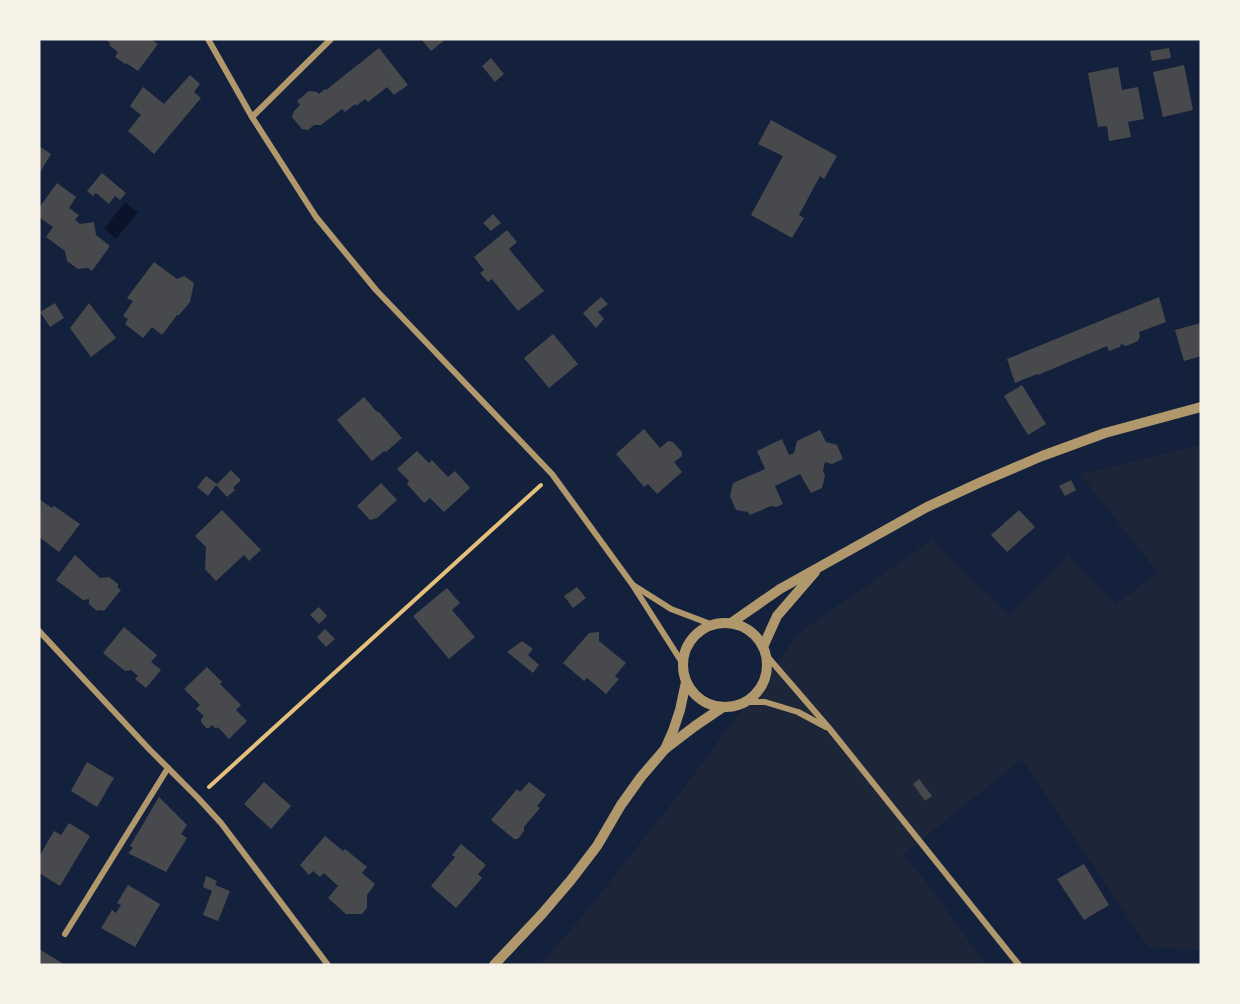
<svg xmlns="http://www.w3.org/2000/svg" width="1240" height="1004" viewBox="0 0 1240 1004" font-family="'Sofia Sans Condensed',sans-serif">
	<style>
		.green { fill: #1d2539 }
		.water { fill: #0b132b }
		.building { fill: #48494c }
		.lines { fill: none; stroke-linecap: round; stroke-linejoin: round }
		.path { stroke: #e5c07b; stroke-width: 4 }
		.minor { stroke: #b1986c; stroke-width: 6 }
		.tertiary { stroke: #b1986c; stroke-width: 10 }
	</style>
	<rect width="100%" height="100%" fill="#14213d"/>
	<!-- green -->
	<polygon class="green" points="1201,445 1201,950 1148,947 1022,759 903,855 926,882 986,965 539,965 582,917 680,793 800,632 932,540 1009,615 1068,555 1116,604 1158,573 1080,474"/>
	<!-- water -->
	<polygon class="water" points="125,202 138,212 116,239 104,229"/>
	<!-- building -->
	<g class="building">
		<polygon points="105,39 150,39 158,44 138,71 126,63 125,64 115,57 118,52 109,45 110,43"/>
		<polygon points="421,39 446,39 431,51"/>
		<polygon points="379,48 408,85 394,95 387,87 368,102 365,99 356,106 355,104 345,112 342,109 321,125 314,125 308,130 302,129 292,117 294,111 300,105 297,101 309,91 317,92 319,94 325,89 326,90"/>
		<polygon points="1169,48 1171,58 1152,61 1150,51"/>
		<polygon points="491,58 504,74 495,82 482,66"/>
		<polygon points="1184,65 1193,110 1163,117 1153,72"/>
		<polygon points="1118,67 1122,90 1138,87 1144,119 1128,122 1131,137 1109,141 1107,126 1098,127 1088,73"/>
		<polygon points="190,75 200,84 194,92 201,98 154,154 128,131 141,115 130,106 143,87 164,104"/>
		<polygon points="771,120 837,156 824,179 820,176 799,215 804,218 792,238 751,215 783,156 758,144"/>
		<polygon points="39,146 51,154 39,174"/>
		<polygon points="102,173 126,193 120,200 115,196 109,204 96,193 93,196 87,191"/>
		<polygon points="57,183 76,197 69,208 79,215 75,220 80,224 94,222 96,235 110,246 92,271 88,268 78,269 67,261 65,251 46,237 53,227 39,217 39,208"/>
		<polygon points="493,214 501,223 491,231 483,223"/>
		<polygon points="507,230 517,242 509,249 544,291 518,311 492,279 488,282 480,273 484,270 474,257"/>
		<polygon points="154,262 177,279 184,276 194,283 190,302 179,315 177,315 162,335 152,327 143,338 125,324 128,319 123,316 133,301 127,298"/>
		<polygon points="601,297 608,304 598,312 604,319 596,328 583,313"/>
		<polygon points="1159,297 1166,322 1139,332 1140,336 1138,341 1126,346 1121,344 1120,347 1109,351 1107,346 1038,375 1037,374 1015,383 1007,359"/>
		<polygon points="55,303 64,318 50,327 40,312"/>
		<polygon points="89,303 116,338 91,357 70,328"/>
		<polygon points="1201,323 1201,356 1184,361 1175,330"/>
		<polygon points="553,334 578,364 549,388 524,358"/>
		<polygon points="1022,385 1046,424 1028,435 1004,396"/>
		<polygon points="364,397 377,412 378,411 402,438 386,452 384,451 372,461 337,420"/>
		<polygon points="644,429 660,448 668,441 673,442 682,452 682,456 674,462 682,472 657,494 648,484 644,487 616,454"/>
		<polygon points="820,430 826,442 837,445 843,459 832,464 825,462 823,471 825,476 822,488 811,493 800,474 775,486 783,504 776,507 771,506 750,515 748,512 736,510 730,496 733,483 765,469 757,451 782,439 789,455 794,453 797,441"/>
		<polygon points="417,451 429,463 432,460 448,477 455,471 470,488 444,512 430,498 424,503 407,484 409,481 397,469"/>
		<polygon points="231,470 241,480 233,488 235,490 227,497 216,485 208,496 197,487 206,476 217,484"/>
		<polygon points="1071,480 1076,490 1065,496 1059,486"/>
		<polygon points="381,483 397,500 377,518 370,520 357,506"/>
		<polygon points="39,499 52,508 54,506 80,524 59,552 39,537"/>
		<polygon points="222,510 261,550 249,561 244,555 216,581 205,569 206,547 195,536"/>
		<polygon points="1019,510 1035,527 1007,552 991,535"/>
		<polygon points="75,555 100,578 109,577 118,584 118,588 121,590 104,611 102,610 97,611 89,604 89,599 83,600 56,580"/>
		<polygon points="577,587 586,598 573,608 564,596"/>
		<polygon points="447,588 460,603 452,610 475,637 449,659 413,616"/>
		<polygon points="319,607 327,616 319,624 310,615"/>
		<polygon points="124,627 157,655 151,662 161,670 146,688 135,679 138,676 131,670 125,671 103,653"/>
		<polygon points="325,629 335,639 326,647 317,637"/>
		<polygon points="599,632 599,641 626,663 615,676 619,679 606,694 587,678 584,681 563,663 589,633"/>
		<polygon points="522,641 533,649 528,655 539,665 533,673 507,652"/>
		<polygon points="207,667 222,682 220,684 241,705 236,710 247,721 229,739 218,727 216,729 212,725 209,728 206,728 201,722 201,719 204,716 196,709 200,705 184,689"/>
		<polygon points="87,762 114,778 97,807 71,791"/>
		<polygon points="919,779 932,796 925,801 913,784"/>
		<polygon points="264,782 291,806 271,829 244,804"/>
		<polygon points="529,782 546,795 537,806 540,808 524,827 524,831 518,839 514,839 491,820 517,789 520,792"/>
		<polygon points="159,797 187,825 181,834 187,838 166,872 128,853 133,848 130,846"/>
		<polygon points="69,823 90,836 60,886 39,873 39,857 54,831 61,835"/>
		<polygon points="325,836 343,851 345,849 367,867 362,873 375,884 367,895 367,908 362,914 346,914 328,898 338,886 324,873 320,877 313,871 309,875 300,865"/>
		<polygon points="461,844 486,865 478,874 482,878 456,908 431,886 455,857 452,855"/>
		<polygon points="1084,864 1109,905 1084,920 1057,879"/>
		<polygon points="206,876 217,881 215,885 230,891 218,921 203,915 212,891 203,887"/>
		<polygon points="128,885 160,904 135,947 101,928 112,910 116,913 121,905 117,903"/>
		<polygon points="39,949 65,965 39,965"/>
	</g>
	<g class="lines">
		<!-- path -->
		<polyline class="path" points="209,787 541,485"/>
		<!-- minor -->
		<g class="minor">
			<polyline points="208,39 252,117 316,217 376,290 552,474 632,584 683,664"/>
			<polyline points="252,117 331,39"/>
			<polyline points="633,585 671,609 713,625"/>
			<polyline points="39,631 149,749 198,798 221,823 328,965"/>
			<polyline points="766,655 829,728 1019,965"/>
			<polyline points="745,702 765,702 798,712 826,727"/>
			<polyline points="65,934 168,768"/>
		</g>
		<!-- tertiary -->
		<g class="tertiary">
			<polyline points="731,623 780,589 927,507 981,482 1042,456 1105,433 1201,407"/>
			<circle cx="725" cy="665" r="42"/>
			<polyline points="763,647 777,616 815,572"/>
			<polyline points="665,749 695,726 723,707"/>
			<polyline points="494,965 542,914 571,880 597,846 621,805 641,777 665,749 673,731 680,710 686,682"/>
		</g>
	</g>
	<!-- border -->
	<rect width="1240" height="1004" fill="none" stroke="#f6f1e7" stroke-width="81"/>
</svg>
